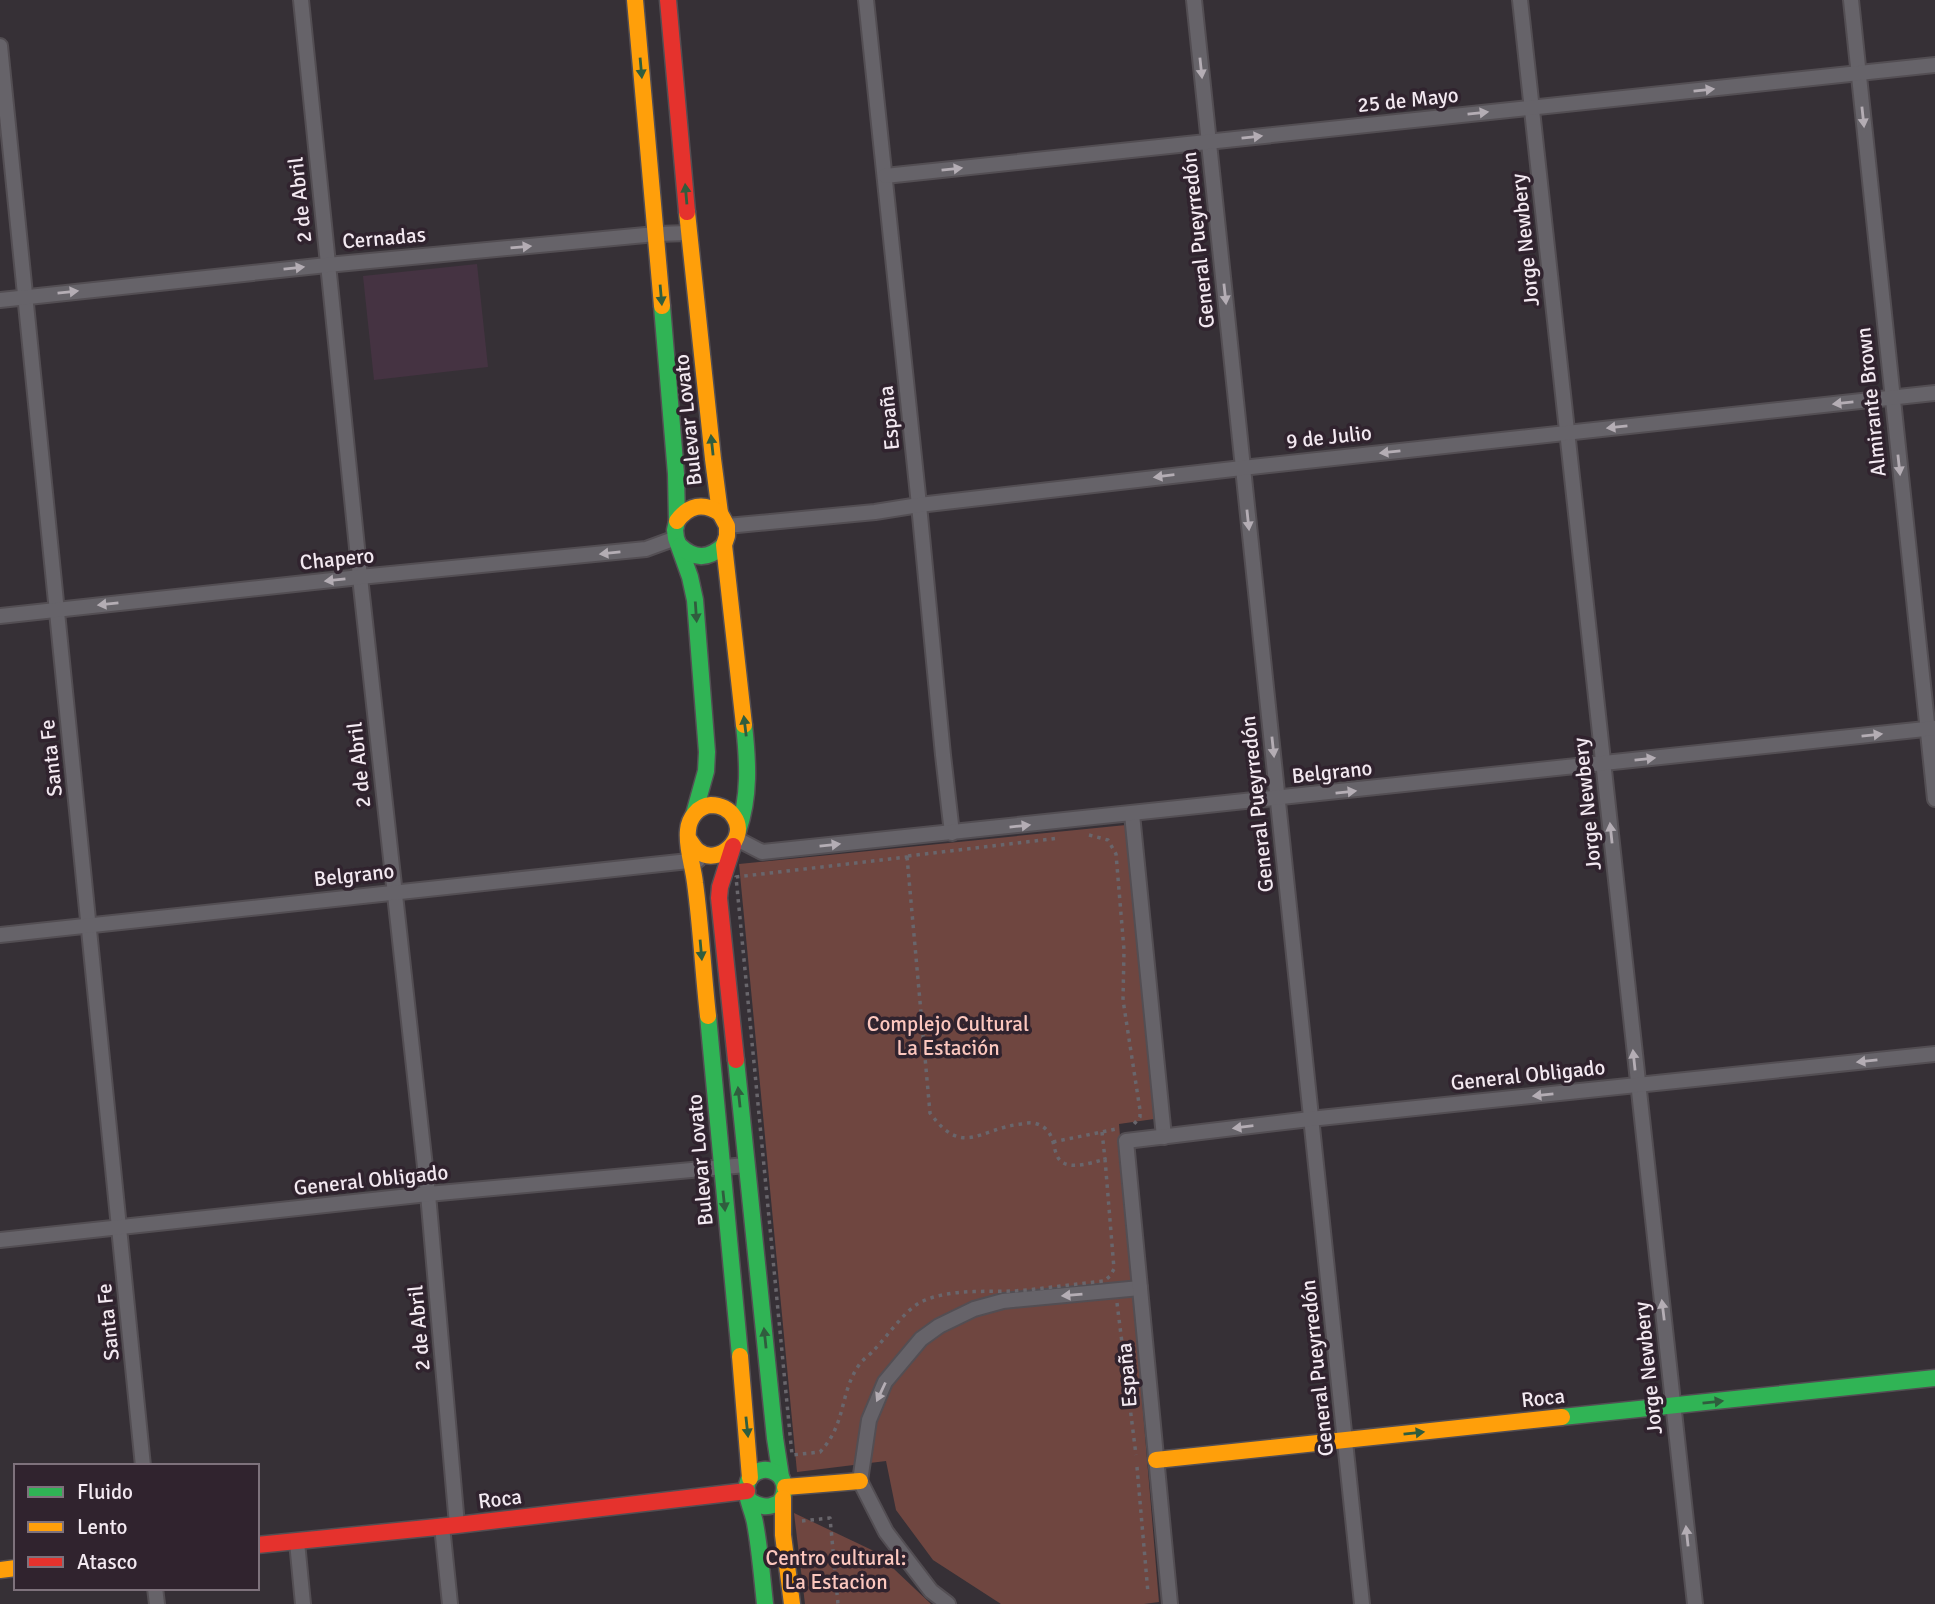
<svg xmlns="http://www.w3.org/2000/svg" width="1935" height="1604" viewBox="0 0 1935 1604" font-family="Signika,sans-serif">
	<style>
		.built { fill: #453342 }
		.green { fill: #6f4640 }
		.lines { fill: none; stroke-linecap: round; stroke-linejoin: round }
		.street-casing { stroke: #534e53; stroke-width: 18 }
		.fast-casing { stroke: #534e53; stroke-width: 19 }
		.slow-casing { stroke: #534e53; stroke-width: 19 }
		.jam-casing { stroke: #534e53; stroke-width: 19 }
		.path { stroke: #69666c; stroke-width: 3.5; stroke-dasharray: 3.5 5; stroke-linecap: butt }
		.street { stroke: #666369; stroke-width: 14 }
		.fast { stroke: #30b455; stroke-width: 16 }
		.slow { stroke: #ff9f0a; stroke-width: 16 }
		.jam { stroke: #e5322d; stroke-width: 16 }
		.oneway { fill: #305d3e }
		.oneway2 { fill: #b4adb4 }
		.labels { text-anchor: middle; stroke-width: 7; stroke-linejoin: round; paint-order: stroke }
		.street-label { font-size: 21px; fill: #f3e9f1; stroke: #30232e }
		.park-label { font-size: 21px; fill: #fcc7be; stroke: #30232e }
	</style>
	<rect width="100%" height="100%" fill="#363036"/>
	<!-- built -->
	<polygon class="built" points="477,264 488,367 374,380 363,276"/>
	<!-- green -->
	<g class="green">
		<polygon points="1126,825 1154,1119 1119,1124 1159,1602 1144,1604 1001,1604 933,1560 896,1510 886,1461 797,1472 739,864"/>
		<polygon points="794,1513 876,1552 931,1604 805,1604"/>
	</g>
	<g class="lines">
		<defs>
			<g id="street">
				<polyline points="301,0 360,577 428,1194 457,1525"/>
				<polyline points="866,0 919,505 943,755 952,833"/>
				<polyline points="1194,0 1362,1604"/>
				<polyline points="1520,0 1695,1604"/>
				<polyline points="1851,0 1935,799"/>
				<polyline points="0,46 143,1466"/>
				<polyline points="885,176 1935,65"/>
				<polyline points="0,300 327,265 656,234 689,233"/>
				<polyline points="727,526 875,512 919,505 1242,468 1935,393"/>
				<polyline points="0,616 360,577 646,549 676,538"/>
				<polyline points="1132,814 1164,1137"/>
				<polyline points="737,839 762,852 1935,728"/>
				<polyline points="0,935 698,860"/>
				<polyline points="0,1240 428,1194 746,1165"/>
				<polyline points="442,1526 450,1604"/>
				<polyline points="297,1542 303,1604"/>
				<polyline points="155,1588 157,1604"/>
				<polyline points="948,1604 931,1591 886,1532 860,1481 869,1420 885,1382 921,1339 939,1326 974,1309 1003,1301 1140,1288"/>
				<polyline points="1170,1604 1126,1141 1310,1119 1935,1054"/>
			</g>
			<g id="fast">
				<polyline points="662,306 676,474 677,521 675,530 676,538 690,577 695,600 707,752 706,771 694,814"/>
				<path d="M680,546c15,14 29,13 44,-1"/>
				<path d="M738,831c12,-35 10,-69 6,-106"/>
				<polyline points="708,1016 740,1356"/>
				<polyline points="736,1060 775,1438 781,1477"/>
				<polyline points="1562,1417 1935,1378"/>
				<path d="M752,1502c10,6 18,6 28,0 7,-11 6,-26 -8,-31 -11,-4 -23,3 -25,14 -2,12 6,26 8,38 5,27 7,54 10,81"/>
			</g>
			<g id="slow">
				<polyline points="635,0 662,306"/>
				<polyline points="687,212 713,459 720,513 727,526 727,536 724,545 744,725"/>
				<path d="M677,521c12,-16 26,-19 43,-8"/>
				<path d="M688,838c3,4 6,10 10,13 20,16 51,-13 36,-34 -5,-8 -14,-12 -23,-12 -13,1 -22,13 -23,25 -2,18 5,35 7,53 6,44 8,88 13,133"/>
				<polyline points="740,1356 750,1478"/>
				<polyline points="1156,1460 1562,1417"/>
				<polyline points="785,1487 860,1481"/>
				<polyline points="783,1498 783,1535 792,1604"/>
				<polyline points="0,1570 16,1568"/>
			</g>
			<g id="jam">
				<polyline points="668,0 687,212"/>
				<polyline points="733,846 720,887 719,898 736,1060"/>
				<polyline points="257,1545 457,1525 747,1491"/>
			</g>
		</defs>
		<!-- street casing -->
		<use href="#street" class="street-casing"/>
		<!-- fast casing -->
		<use href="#fast" class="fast-casing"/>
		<!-- slow casing -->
		<use href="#slow" class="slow-casing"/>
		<!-- jam casing -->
		<use href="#jam" class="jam-casing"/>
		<!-- path -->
		<g class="path">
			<polyline points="1089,835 1108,840 1116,854 1124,950 1123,1000 1140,1110 1140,1117 1134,1124"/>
			<polyline points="908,856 1060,838"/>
			<path d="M907,857l23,256c33,45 48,16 91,11 4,-1 12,-2 16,0 33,11 -4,58 68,35l9,110 -4,7 -6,5c-31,3 -61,8 -91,10 -29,1 -63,-2 -90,10 -17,7 -36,36 -49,49 -4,5 -11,9 -15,15 -20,29 -12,58 -39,87l-28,3 -56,-578z"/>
			<polyline points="1102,1132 1105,1159"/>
			<polyline points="1053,1142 1116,1129"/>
			<polyline points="1117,1303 1136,1455"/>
			<polyline points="1137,1467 1148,1593"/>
			<polyline points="802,1521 830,1518 838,1604"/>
		</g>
		<!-- street -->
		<use href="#street" class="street"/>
		<!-- fast -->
		<use href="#fast" class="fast"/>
		<!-- slow -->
		<use href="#slow" class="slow"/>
		<!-- jam -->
		<use href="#jam" class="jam"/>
	</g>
	<!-- one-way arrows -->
	<defs><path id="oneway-solid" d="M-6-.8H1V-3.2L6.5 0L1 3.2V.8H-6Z" transform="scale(1.75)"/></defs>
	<g class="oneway">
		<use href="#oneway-solid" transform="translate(641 68) rotate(85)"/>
		<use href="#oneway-solid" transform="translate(686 194) rotate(-95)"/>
		<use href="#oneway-solid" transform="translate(661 295) rotate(85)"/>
		<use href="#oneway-solid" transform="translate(712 445) rotate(-96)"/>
		<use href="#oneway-solid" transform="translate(696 612) rotate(86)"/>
		<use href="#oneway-solid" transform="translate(745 726) rotate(-97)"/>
		<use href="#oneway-solid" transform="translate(701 950) rotate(85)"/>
		<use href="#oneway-solid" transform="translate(739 1097) rotate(-96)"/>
		<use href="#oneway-solid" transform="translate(724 1201) rotate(84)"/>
		<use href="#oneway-solid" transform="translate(765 1338) rotate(-96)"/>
		<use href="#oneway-solid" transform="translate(1713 1402) rotate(-6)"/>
		<use href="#oneway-solid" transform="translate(747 1427) rotate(84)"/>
		<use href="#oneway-solid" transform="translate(1414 1433) rotate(-6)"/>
	</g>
	<g class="oneway2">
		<use href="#oneway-solid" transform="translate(1201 68) rotate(84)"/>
		<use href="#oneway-solid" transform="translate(1704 90) rotate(-6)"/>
		<use href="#oneway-solid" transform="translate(1478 113) rotate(-6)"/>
		<use href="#oneway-solid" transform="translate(1863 117) rotate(84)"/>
		<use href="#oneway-solid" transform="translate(1252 137) rotate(-6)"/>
		<use href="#oneway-solid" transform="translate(952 169) rotate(-6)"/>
		<use href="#oneway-solid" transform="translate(521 247) rotate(-5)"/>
		<use href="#oneway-solid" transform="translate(294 268) rotate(-6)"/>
		<use href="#oneway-solid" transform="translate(68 292) rotate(-6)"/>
		<use href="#oneway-solid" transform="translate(1225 294) rotate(84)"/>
		<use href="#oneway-solid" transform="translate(1843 403) rotate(174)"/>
		<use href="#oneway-solid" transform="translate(1617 427) rotate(174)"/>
		<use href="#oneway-solid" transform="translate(1390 452) rotate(174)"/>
		<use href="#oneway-solid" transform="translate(1899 465) rotate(84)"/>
		<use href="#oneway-solid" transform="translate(1164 476) rotate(173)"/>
		<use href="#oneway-solid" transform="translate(1248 520) rotate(84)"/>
		<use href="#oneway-solid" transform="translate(610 553) rotate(174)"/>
		<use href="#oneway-solid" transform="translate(335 580) rotate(174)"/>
		<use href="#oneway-solid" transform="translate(108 604) rotate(174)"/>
		<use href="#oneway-solid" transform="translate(1872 735) rotate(-6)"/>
		<use href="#oneway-solid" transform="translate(1273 747) rotate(84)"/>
		<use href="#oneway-solid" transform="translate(1645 759) rotate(-6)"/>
		<use href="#oneway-solid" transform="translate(1346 792) rotate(-6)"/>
		<use href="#oneway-solid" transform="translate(1020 826) rotate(-6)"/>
		<use href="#oneway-solid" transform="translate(1611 833) rotate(-96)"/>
		<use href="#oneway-solid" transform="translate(830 845) rotate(-6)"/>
		<use href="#oneway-solid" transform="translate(1634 1060) rotate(-96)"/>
		<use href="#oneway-solid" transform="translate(1867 1061) rotate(174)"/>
		<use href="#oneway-solid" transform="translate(1543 1095) rotate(174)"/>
		<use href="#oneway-solid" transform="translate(1243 1127) rotate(173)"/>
		<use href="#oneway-solid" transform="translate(1072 1295) rotate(175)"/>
		<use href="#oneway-solid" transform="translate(1663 1310) rotate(-97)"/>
		<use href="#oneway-solid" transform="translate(881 1392) rotate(115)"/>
		<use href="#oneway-solid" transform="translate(1687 1536) rotate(-96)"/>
	</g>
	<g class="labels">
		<!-- street labels -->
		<g class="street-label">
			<text transform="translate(1408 100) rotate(-6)" y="7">25 de Mayo</text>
			<text transform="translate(300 200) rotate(-96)" y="7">2 de Abril</text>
			<text transform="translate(384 238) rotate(-5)" y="7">Cernadas</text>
			<text transform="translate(1198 240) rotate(-96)" y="7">General Pueyrredón</text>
			<text transform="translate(1525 240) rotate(-96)" y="7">Jorge Newbery</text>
			<text transform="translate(1871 402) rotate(-96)" y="7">Almirante Brown</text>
			<text transform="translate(889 418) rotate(-96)" y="7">España</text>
			<text transform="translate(688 420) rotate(-96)" y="7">Bulevar Lovato</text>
			<text transform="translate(1329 437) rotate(-6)" y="7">9 de Julio</text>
			<text transform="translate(337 559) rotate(-6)" y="7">Chapero</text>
			<text transform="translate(51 758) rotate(-96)" y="7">Santa Fe</text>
			<text transform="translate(359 765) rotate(-96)" y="7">2 de Abril</text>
			<text transform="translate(1332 772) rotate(-6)" y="7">Belgrano</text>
			<text transform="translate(1257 804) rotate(-96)" y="7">General Pueyrredón</text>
			<text transform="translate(1587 804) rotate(-96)" y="7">Jorge Newbery</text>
			<text transform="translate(354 875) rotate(-6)" y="7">Belgrano</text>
			<text transform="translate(1528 1075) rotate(-6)" y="7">General Obligado</text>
			<text transform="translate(700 1160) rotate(-95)" y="7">Bulevar Lovato</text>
			<text transform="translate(371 1180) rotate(-6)" y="7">General Obligado</text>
			<text transform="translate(108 1322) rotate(-96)" y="7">Santa Fe</text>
			<text transform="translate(419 1328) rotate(-95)" y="7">2 de Abril</text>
			<text transform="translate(1317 1368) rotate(-96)" y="7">General Pueyrredón</text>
			<text transform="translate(1648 1368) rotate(-96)" y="7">Jorge Newbery</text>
			<text transform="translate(1127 1375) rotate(-95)" y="7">España</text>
			<text transform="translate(1543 1398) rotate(-6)" y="7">Roca</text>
			<text transform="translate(500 1499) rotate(-7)" y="7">Roca</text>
		</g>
		<!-- park labels -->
		<g class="park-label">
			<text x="948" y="1031">Complejo Cultural<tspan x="948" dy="24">La Estación</tspan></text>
			<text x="836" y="1565">Centro cultural:<tspan x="836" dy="24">La Estacion</tspan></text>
		</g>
	</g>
	<!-- legend -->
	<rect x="14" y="1464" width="245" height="126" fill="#30232e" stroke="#7e727c" stroke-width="2"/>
	<rect x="28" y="1487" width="35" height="10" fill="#30b455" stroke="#7e727c" stroke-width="2"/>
	<text x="77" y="1499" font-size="21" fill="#f3e9f1">Fluido</text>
	<rect x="28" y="1522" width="35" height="10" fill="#ff9f0a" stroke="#7e727c" stroke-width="2"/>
	<text x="77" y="1534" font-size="21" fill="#f3e9f1">Lento</text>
	<rect x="28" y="1557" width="35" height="10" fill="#e5322d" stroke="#7e727c" stroke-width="2"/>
	<text x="77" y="1569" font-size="21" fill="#f3e9f1">Atasco</text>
</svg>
